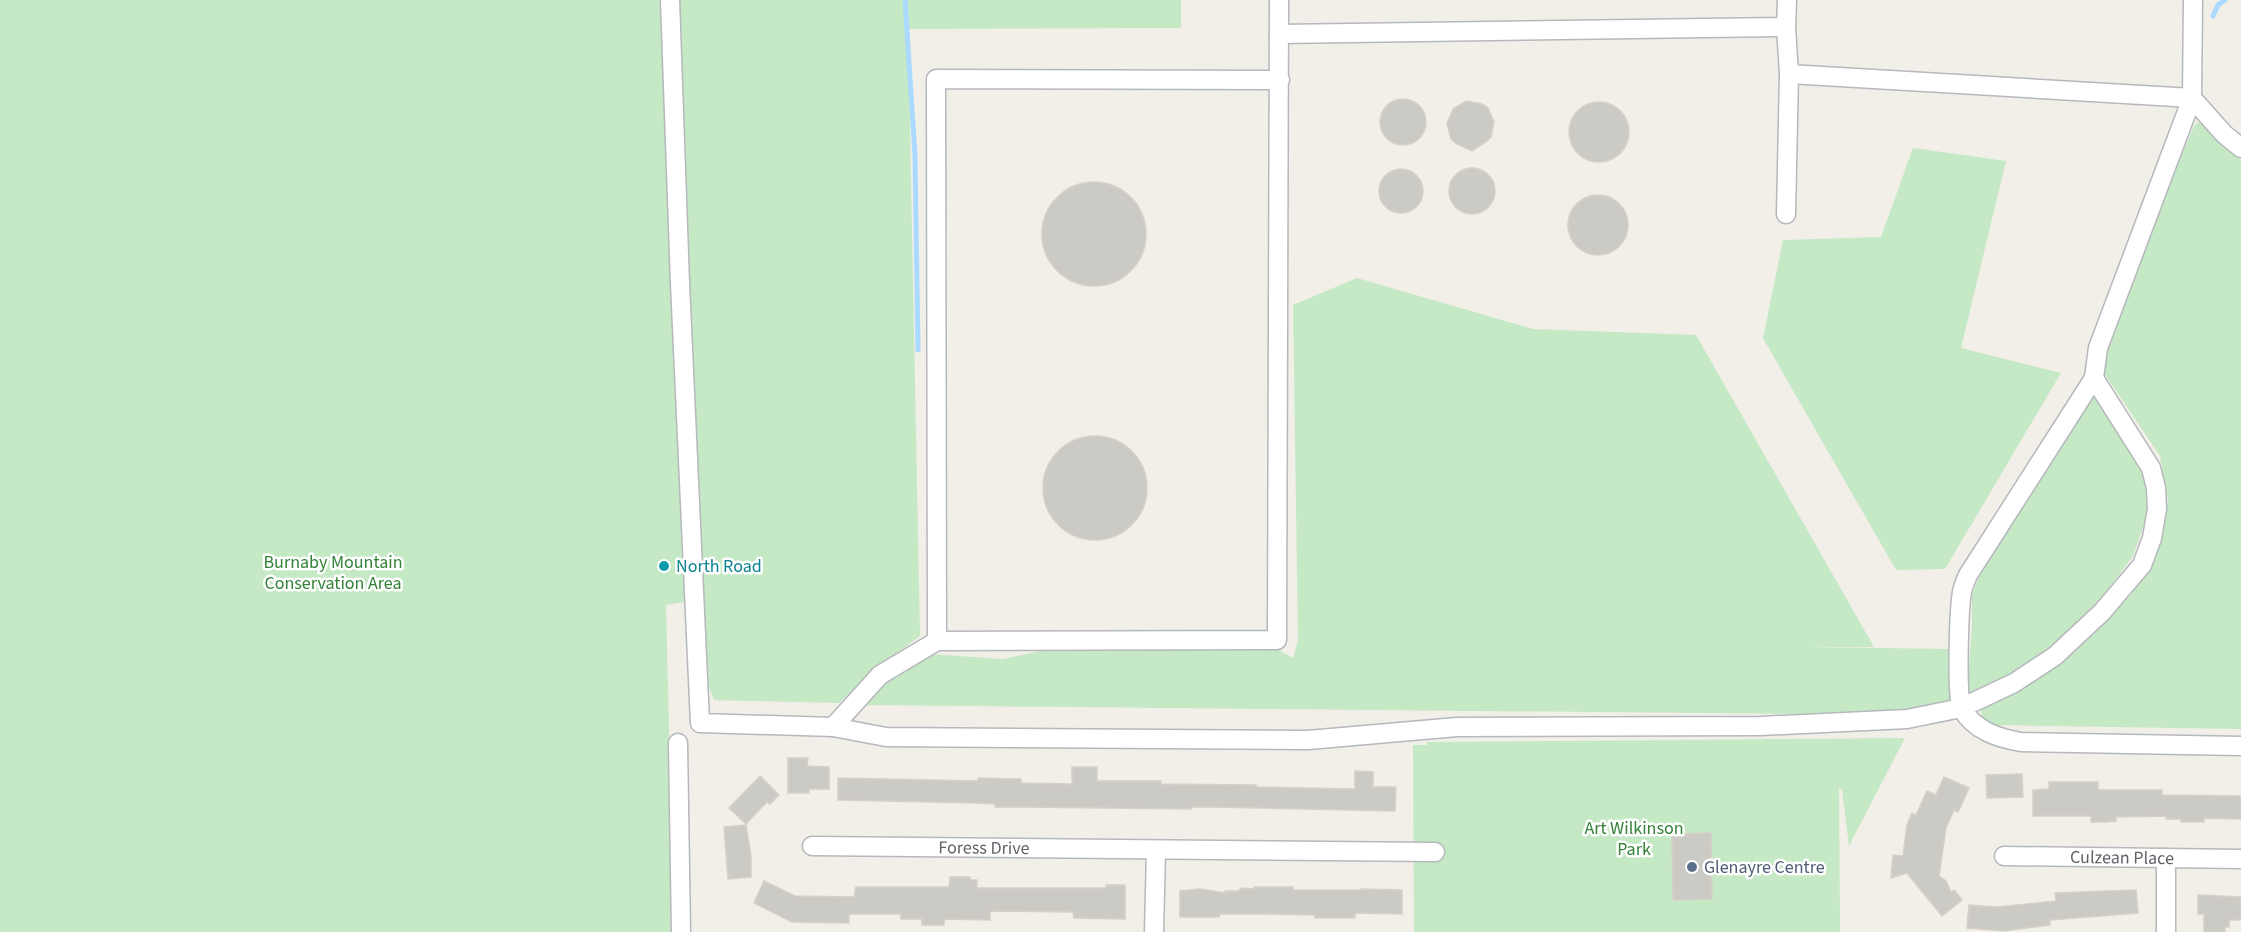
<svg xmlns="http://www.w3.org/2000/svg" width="2241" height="932" viewBox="0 0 2241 932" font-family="'Source Sans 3',sans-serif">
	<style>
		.green { fill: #c5e8c5 }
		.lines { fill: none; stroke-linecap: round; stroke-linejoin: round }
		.stream { stroke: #aadaff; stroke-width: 5 }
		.building { fill: #cccac5; stroke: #d6d1c6; stroke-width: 1.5 }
		.minor-casing { stroke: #b5b8bc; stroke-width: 21 }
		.minor { stroke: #fff; stroke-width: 18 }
		.culture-dot { fill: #0f9aa8; stroke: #fff; stroke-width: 2 }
		.service-dot { fill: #5c6f8a; stroke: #fff; stroke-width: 2 }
		.labels { text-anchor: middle; stroke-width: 5; stroke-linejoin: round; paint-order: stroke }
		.park-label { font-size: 18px; fill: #348238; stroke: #fff }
		.culture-label { font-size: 18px; fill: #0d838f; stroke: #fff; text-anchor: start }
		.street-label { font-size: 18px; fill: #5f6368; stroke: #fff }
		.service-label { font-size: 18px; fill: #4e5e75; stroke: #fff; text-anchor: start }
	</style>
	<rect width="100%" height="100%" fill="#f1efe8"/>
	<!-- green -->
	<g class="green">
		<polygon points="0,0 1181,0 1181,28 908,29 920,636 871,673 839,703 714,700 702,669 701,599 666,605 674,932 0,932"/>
		<polygon points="2199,122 2209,127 2241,160 2241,729 1993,725 1982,717 1981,710 1989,703 2065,659 2131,595 2156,551 2168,501 2160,456 2100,367 2123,294 2194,126"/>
		<polygon points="1913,148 2006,161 1961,348 2061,373 1945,569 1896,570 1763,338 1783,240 1881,237"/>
		<polygon points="1357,278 1533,329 1696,335 1874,647 1800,647 1953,649 1953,696 1941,708 1904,715 861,705 886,677 930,654 1003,659 1059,647 1274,647 1293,658 1298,641 1293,305"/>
		<polygon points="2094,393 2147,475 2149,509 2133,556 2106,592 2059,641 2017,672 1972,694 1967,691 1972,627 1972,594 1986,560"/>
		<polygon points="1905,738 1849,846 1842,790 1839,787 1840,932 1414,932 1413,745 1427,745 1427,742"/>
	</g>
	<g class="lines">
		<!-- stream -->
		<g class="stream">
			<polyline points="905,0 915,156 918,350"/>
			<polyline points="2213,16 2218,5 2225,0"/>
		</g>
	</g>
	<!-- building -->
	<g class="building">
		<circle cx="1403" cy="122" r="23"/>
		<polygon points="1466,101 1482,104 1488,108 1494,122 1491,137 1486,142 1472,151 1457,144 1451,139 1447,124 1453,109"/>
		<circle cx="1599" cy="132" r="30"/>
		<circle cx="1472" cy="191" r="23"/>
		<circle cx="1401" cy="191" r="22"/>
		<circle cx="1094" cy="234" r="52"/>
		<circle cx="1598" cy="225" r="30"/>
		<circle cx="1095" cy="488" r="52"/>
		<polygon points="788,758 808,758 807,766 829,767 829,789 809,789 809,793 788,793"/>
		<polygon points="1072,767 1097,767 1097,781 1161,781 1161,784 1256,785 1256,787 1355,789 1355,771 1373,772 1373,787 1396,787 1395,811 1210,807 1191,807 1191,809 1019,807 995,807 995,804 977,803 838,800 838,778 978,781 978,778 1021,779 1021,783 1072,784"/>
		<polygon points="2022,774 2023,797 1987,798 1986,775"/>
		<polygon points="760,776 779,795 770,804 767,802 746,824 729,808"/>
		<polygon points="1944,777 1969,788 1958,812 1954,810 1946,828 1939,876 1946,881 1951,892 1954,890 1962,900 1942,916 1907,873 1891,878 1893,855 1903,856 1907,825 1912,813 1916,815 1927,791 1936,795"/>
		<polygon points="2049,782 2098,782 2098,790 2162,790 2162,795 2241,796 2241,819 2204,818 2204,822 2181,822 2181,819 2166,819 2166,816 2116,817 2116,821 2107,822 2091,822 2091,816 2033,816 2033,790 2049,789"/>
		<polygon points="746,825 751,856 751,877 728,879 724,827"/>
		<polygon points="1711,833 1712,899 1673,900 1672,834"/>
		<polygon points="950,877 970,877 970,880 977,880 977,888 1106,888 1106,885 1125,885 1125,919 1074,918 1073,912 990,911 990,920 944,919 944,925 922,925 922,919 901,919 901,914 849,914 849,923 792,922 754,903 764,881 795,896 854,897 856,887 949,887"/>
		<polygon points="1254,887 1293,887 1293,890 1361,890 1361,889 1402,890 1402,914 1355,913 1355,918 1315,918 1315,915 1264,914 1220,914 1219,917 1180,917 1180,891 1200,889 1225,893 1225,891 1240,891 1240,888 1254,889"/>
		<polygon points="2136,890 2138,913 2050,920 2050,925 2004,931 1967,928 1969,905 1997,907 2056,901 2055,893"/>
		<polygon points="2198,895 2241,897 2241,920 2229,920 2229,927 2225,927 2225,932 2204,932 2204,914 2198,914"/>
	</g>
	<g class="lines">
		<defs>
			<g id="minor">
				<polyline points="670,0 680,283 700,723 833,727 880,675 937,641 936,79 1280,80"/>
				<polyline points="1786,27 1789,74 2192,98 2224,134 2241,148"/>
				<polyline points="1279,34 1786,27 1787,0"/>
				<polyline points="1786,214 1789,74"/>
				<path d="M2094,378l-126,197c-2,5 -5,11 -6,17 -3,16 -6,107 0,117 13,22 36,29 59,33l220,4"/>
				<polyline points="937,641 1277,640 1279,0"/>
				<polyline points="833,727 886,737 1308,740 1457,727 1761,726 1907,719 1961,708 2014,683 2055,656 2102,612 2142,565 2152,538 2157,509 2156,488 2151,468 2094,378 2098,348 2192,98 2193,0"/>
				<polyline points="678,743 681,932"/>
				<path id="s1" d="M812,846l623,6"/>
				<path id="s2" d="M2004,856l237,3"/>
				<polyline points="1154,932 1156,850"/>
				<polyline points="2166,932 2166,858"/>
			</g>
		</defs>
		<!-- minor casing -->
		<use href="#minor" class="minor-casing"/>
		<!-- minor -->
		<use href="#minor" class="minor"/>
	</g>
	<!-- markers -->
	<circle class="culture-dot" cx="664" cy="566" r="6"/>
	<circle class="service-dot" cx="1692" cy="867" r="6"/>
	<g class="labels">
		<!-- park labels -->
		<g class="park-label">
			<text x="333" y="568">Burnaby Mountain<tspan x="333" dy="21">Conservation Area</tspan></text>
			<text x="1634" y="834">Art Wilkinson<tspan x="1634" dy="21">Park</tspan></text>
		</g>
		<!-- culture labels -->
		<g class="culture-label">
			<text x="676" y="572">North Road</text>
		</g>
		<!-- street labels -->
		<g class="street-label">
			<text dy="6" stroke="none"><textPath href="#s1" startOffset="172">Foress Drive</textPath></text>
			<text dy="6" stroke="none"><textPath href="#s2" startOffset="118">Culzean Place</textPath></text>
		</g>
		<!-- service labels -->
		<g class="service-label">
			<text x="1704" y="873">Glenayre Centre</text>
		</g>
	</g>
</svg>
